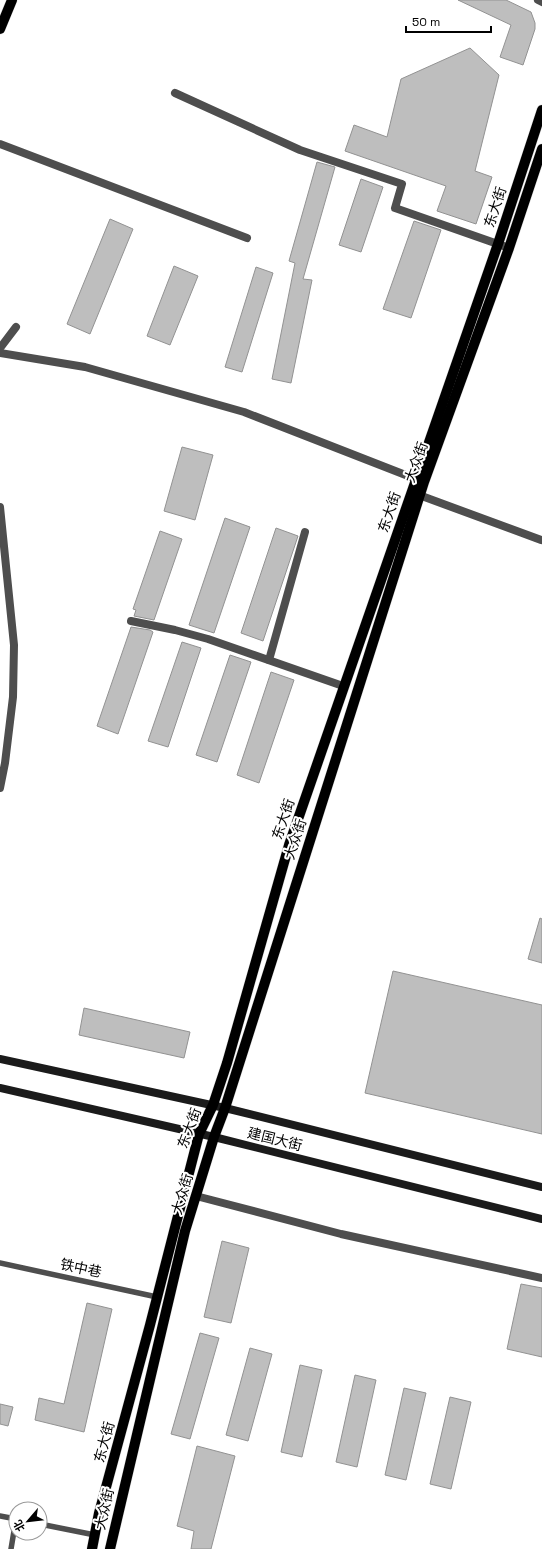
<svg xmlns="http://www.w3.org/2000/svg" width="542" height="1549" viewBox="0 0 542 1549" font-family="'Space Grotesk','Noto Sans SC',sans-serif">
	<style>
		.building { fill: #bebebe; stroke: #929292 }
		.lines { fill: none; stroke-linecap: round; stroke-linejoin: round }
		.primary-casing { stroke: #dbdbdb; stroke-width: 11 }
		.lane { stroke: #4e4e4e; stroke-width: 5.5 }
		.street { stroke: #4e4e4e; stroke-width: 8 }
		.secondary { stroke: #1b1b1b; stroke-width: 8 }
		.primary { stroke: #000; stroke-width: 10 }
		.labels { text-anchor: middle; stroke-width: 4; stroke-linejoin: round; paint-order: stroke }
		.street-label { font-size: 14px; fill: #000; stroke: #fff }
	</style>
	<rect width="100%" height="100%" fill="#fff"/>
	<!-- building -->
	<g class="building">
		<polygon points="458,0 506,0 531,12 535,23 535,29 523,65 500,57 511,25"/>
		<polygon points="470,48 499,75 475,171 492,177 476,224 437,211 446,186 345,151 354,125 387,137 401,79"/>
		<polygon points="317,162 335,167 303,279 312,280 291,383 272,379 295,263 289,261"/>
		<polygon points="361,179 383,187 361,252 339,245"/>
		<polygon points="110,219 133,229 90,334 67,324"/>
		<polygon points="414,221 441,230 411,318 383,309"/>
		<polygon points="174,266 198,276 170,345 147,336"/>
		<polygon points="256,267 273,273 242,372 225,367"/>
		<polygon points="182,447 213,455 195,520 164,511"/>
		<polygon points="225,518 250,527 214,633 189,625"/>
		<polygon points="276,528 298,536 263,641 241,633"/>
		<polygon points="160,531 182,539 154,620 134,616 136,610 133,609"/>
		<polygon points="131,627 150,630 153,632 118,734 97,726"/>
		<polygon points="182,642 201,648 168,747 148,741"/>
		<polygon points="230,655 251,662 217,762 196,755"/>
		<polygon points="271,672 294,680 259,783 237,775"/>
		<polygon points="540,918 542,919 542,963 528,959"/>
		<polygon points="393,971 542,1005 542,1134 365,1093"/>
		<polygon points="84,1008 190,1032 184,1058 79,1035"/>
		<polygon points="222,1241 249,1248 231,1323 204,1317"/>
		<polygon points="521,1284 542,1288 542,1357 507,1349"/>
		<polygon points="87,1303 112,1309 84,1432 35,1420 39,1398 64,1404"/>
		<polygon points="200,1333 219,1338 190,1439 171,1434"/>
		<polygon points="250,1348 272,1354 248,1441 226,1435"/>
		<polygon points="300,1365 322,1370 302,1457 281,1452"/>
		<polygon points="355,1375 376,1380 357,1467 336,1462"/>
		<polygon points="404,1388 426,1393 406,1480 385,1475"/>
		<polygon points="450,1397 471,1402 451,1489 430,1484"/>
		<polygon points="0,1404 13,1407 8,1426 0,1424"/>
		<polygon points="197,1446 235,1456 211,1549 191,1549 194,1531 177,1526"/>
	</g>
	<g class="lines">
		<defs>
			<g id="primary">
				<polyline points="0,29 12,0"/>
				<polyline points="92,1549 99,1513 150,1325 199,1134 213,1105 227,1063 289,845 498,244 542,110"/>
				<polyline points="110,1549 185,1231 214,1137 225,1108 424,482 509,248 542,149"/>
			</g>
		</defs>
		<!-- primary casing -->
		<use href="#primary" class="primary-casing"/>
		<!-- lane -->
		<g class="lane">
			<polyline points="0,1263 157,1297"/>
			<polyline points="0,1516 16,1519"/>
			<polyline points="40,1524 95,1535"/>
			<polyline points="11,1549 16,1519"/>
		</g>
		<!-- street -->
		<g class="street">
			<polyline points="538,0 542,2"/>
			<polyline points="175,93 300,150 402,184 395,208 509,248"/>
			<polyline points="0,144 247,238"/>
			<polyline points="0,348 16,327"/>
			<polyline points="0,353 85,367 244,412 421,481"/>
			<polyline points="419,495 541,540"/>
			<polyline points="0,507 14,645 13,697 5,763 0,788"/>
			<polyline points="131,621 175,630 208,639 343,686"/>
			<polyline points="269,660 305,532"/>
			<polyline points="196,1196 341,1234 542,1278"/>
		</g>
		<!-- secondary -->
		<g class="secondary">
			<polyline points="0,1059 225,1108 542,1187"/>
			<polyline points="0,1088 214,1137 542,1219"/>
		</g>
		<!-- primary -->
		<use href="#primary" class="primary"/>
	</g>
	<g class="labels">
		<!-- street labels -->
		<g class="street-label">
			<text transform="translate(495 207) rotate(-72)" y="5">东大街</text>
			<text transform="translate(416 462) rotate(-70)" y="5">大众街</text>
			<text transform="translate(389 512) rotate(-71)" y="5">东大街</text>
			<text transform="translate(283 819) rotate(-71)" y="5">东大街</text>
			<text transform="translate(295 839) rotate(-72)" y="5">大众街</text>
			<text transform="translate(189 1128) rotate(-69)" y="5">东大街</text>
			<text transform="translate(275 1139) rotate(14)" y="5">建国大街</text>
			<text transform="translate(182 1194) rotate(-73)" y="5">大众街</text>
			<text transform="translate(81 1268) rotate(12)" y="5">铁中巷</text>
			<text transform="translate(104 1442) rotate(-75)" y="5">东大街</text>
			<text transform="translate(104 1509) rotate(-77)" y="5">大众街</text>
		</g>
	</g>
	<!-- north arrow -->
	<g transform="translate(28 1521) rotate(242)"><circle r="19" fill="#ffffff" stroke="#999999"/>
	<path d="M0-3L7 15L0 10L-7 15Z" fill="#000000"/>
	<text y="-6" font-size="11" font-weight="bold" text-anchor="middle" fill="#000000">北</text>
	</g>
	<!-- scale -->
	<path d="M406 26v6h85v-6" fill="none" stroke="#000000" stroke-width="2"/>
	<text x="412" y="26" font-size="12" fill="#000000" stroke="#ffffff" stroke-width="3" paint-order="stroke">50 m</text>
</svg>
